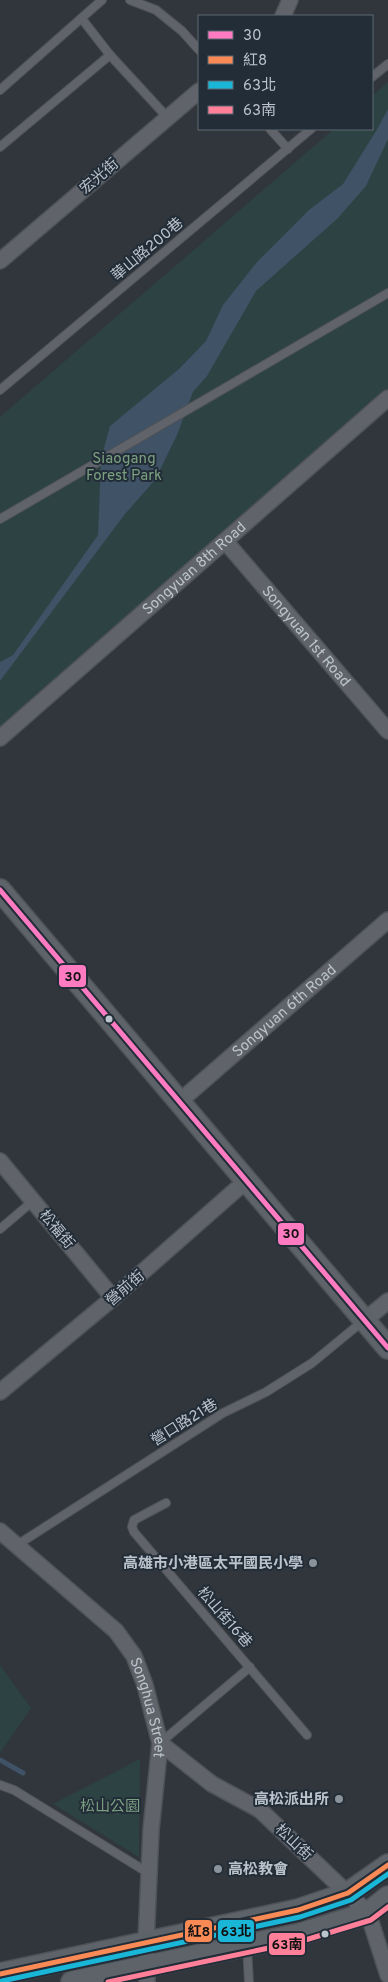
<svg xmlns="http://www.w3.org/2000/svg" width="388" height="1982" viewBox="0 0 388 1982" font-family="Overpass,'Noto Sans TC',sans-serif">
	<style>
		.green { fill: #2d4243 }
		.water { fill: #3f5266 }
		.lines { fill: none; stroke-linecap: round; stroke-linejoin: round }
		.stream { stroke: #3f5266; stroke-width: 5 }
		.lane-casing { stroke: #4e5257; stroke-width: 10 }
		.street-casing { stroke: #4e5257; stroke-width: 18 }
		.secondary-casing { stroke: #4e5257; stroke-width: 24 }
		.lane { stroke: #60646a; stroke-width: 8 }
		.street { stroke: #60646a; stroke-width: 15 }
		.secondary { stroke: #5e6369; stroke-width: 21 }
		.bus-1-casing { stroke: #222d38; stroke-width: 9 }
		.bus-2-casing { stroke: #222d38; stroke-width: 9 }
		.bus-3-casing { stroke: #222d38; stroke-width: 9 }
		.bus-4-casing { stroke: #222d38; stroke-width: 9 }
		.bus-1 { stroke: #fe7ac1; stroke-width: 5 }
		.bus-2 { stroke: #f98a56; stroke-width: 5 }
		.bus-3 { stroke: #1ab6d8; stroke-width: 5 }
		.bus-4 { stroke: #ff8098; stroke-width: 5 }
		.bus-dot { fill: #bbc3cc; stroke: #222d38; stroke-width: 2 }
		.poi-dot { fill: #8a929a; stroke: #222d38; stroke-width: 2 }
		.labels { text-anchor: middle; stroke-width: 4; stroke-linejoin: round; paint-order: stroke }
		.street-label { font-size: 15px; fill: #bbc3cc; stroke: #222d38 }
		.park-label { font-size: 15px; fill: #7ba081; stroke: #222d38 }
		.poi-label { font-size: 15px; font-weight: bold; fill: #bbc3cc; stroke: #222d38; text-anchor: end }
		.line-badge { stroke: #222d38; stroke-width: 2 }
		.pale-badge-label { font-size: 14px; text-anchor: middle; font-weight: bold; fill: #111 }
	</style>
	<rect width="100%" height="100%" fill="#30363c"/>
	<!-- green -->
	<g class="green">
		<polygon points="388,82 388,390 0,737 0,417 334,129 372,129 372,96"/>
		<polygon points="0,1665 31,1708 0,1753"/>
		<polygon points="140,1759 139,1857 53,1804"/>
	</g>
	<!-- water -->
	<polygon class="water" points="388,109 388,139 366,186 338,218 256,291 207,376 193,392 177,435 155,480 125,514 0,681 0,662 13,655 98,535 101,459 110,426 179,369 206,341 223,305 257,262 309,210 343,184 376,131"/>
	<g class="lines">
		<!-- stream -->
		<polyline class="stream" points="0,1760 23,1773"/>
		<defs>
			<g id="lane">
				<polyline points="130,0 156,10 182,31 199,50"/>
				<polyline points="82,19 110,55 167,117"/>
				<polyline points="372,77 388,64"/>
				<polyline points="0,90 102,0"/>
				<polyline points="270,129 288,149"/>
				<polyline points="0,147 110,55"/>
				<polyline points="0,390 311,129"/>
				<polyline points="0,519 388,293"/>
				<polyline points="0,1229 33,1201"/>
				<polyline points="166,1503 134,1520 132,1527 134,1532 307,1735"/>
				<polyline points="17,1545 223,1413 266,1392 312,1363 363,1321"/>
				<polyline points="160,1743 250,1667"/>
				<polyline points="0,1785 14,1790 150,1874"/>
				<polyline points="247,1947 249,1982"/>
			</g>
			<g id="street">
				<polyline points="283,16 290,0"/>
				<polyline points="0,261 199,91"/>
				<path id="s1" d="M225,541l163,190"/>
				<path id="s2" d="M0,738l388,-340"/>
				<path id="s3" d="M180,1101l208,-181"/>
				<polyline points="0,1161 113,1298"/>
				<polyline points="365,1320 388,1301"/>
				<polyline points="0,1392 113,1298 247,1180"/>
				<path id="s4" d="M0,1531l116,100 18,25 11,29 15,58 -9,87 -5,112 1,40"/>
				<polyline points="160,1743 212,1784 260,1810 368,1913 388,1975"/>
			</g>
			<g id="secondary">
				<polyline points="0,890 388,1348"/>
				<polyline points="0,1974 298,1910 348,1893 388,1865"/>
				<polyline points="72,1982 300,1934 368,1913 388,1897"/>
			</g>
		</defs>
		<!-- lane casing -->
		<use href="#lane" class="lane-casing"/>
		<!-- street casing -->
		<use href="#street" class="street-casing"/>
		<!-- secondary casing -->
		<use href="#secondary" class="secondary-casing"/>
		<!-- lane -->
		<use href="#lane" class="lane"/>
		<!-- street -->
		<use href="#street" class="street"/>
		<!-- secondary -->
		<use href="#secondary" class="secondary"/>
		<defs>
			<polyline id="bus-1" points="0,890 388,1348"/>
			<polyline id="bus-2" points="0,1974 298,1910 348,1893 388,1865"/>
			<polyline id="bus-3" points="2,1981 300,1917 351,1900 388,1874"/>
			<polyline id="bus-4" points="108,1982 302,1941 371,1920 388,1907"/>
		</defs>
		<!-- bus-1 casing -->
		<use href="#bus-1" class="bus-1-casing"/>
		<!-- bus-2 casing -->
		<use href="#bus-2" class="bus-2-casing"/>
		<!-- bus-3 casing -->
		<use href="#bus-3" class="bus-3-casing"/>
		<!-- bus-4 casing -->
		<use href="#bus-4" class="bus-4-casing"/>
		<!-- bus-1 -->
		<use href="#bus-1" class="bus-1"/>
		<!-- bus-2 -->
		<use href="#bus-2" class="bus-2"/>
		<!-- bus-3 -->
		<use href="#bus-3" class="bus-3"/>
		<!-- bus-4 -->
		<use href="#bus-4" class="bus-4"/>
	</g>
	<!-- markers -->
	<g class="bus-dot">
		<circle cx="109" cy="1019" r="4.5"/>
		<circle cx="325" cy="1934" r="4.5"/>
	</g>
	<g class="poi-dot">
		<circle cx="313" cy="1563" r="5"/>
		<circle cx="339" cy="1799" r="5"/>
		<circle cx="218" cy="1869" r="5"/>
	</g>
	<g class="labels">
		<!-- street labels -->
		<g class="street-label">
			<text transform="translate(99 176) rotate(-41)" y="5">宏光街</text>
			<text transform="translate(147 249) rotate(-40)" y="5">華山路200巷</text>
			<text dy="5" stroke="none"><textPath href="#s2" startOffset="258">Songyuan 8th Road</textPath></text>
			<text dy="5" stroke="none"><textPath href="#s1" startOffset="125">Songyuan 1st Road</textPath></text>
			<text dy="5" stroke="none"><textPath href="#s3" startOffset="138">Songyuan 6th Road</textPath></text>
			<text transform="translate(57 1229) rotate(50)" y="5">松福街</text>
			<text transform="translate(125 1288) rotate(-41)" y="5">營前街</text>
			<text transform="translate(184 1422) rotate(-32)" y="5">營口路21巷</text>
			<text transform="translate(225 1617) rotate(49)" y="5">松山街16巷</text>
			<text dy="5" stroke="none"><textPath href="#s4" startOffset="238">Songhua Street</textPath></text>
			<text transform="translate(294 1842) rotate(43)" y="5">松山街</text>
		</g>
		<!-- park labels -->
		<g class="park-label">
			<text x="124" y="463">Siaogang<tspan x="124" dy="17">Forest Park</tspan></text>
			<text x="110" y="1811">松山公園</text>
		</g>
		<!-- poi labels -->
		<g class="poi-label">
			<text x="303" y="1568">高雄市小港區太平國民小學</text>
			<text x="329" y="1804">高松派出所</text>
			<text x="228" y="1874" text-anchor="start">高松教會</text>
		</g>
	</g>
	<g class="line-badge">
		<rect x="58" y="964" width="29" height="24" rx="5" fill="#fe7ac1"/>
		<rect x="277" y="1222" width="28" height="24" rx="5" fill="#fe7ac1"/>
		<rect x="217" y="1919" width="38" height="24" rx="5" fill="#1ab6d8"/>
		<rect x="184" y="1919" width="29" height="24" rx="5" fill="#f98a56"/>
		<rect x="268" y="1932" width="38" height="24" rx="5" fill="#ff8098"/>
	</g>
	<g class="pale-badge-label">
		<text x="73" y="981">30</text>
		<text x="291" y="1238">30</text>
		<text x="236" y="1936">63北</text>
		<text x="199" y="1936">紅8</text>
		<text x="287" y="1949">63南</text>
	</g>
	<!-- legend -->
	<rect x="198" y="15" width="175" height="115" fill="#222d38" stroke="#5f6973"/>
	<rect x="208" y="31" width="25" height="8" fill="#fe7ac1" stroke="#5f6973"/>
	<text x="243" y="40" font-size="15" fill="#bbc3cc">30</text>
	<rect x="208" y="56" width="25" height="8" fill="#f98a56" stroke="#5f6973"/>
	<text x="243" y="65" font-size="15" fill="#bbc3cc">紅8</text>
	<rect x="208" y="81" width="25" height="8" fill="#1ab6d8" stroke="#5f6973"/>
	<text x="243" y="90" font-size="15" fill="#bbc3cc">63北</text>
	<rect x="208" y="106" width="25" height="8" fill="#ff8098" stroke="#5f6973"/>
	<text x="243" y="115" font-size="15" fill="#bbc3cc">63南</text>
</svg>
